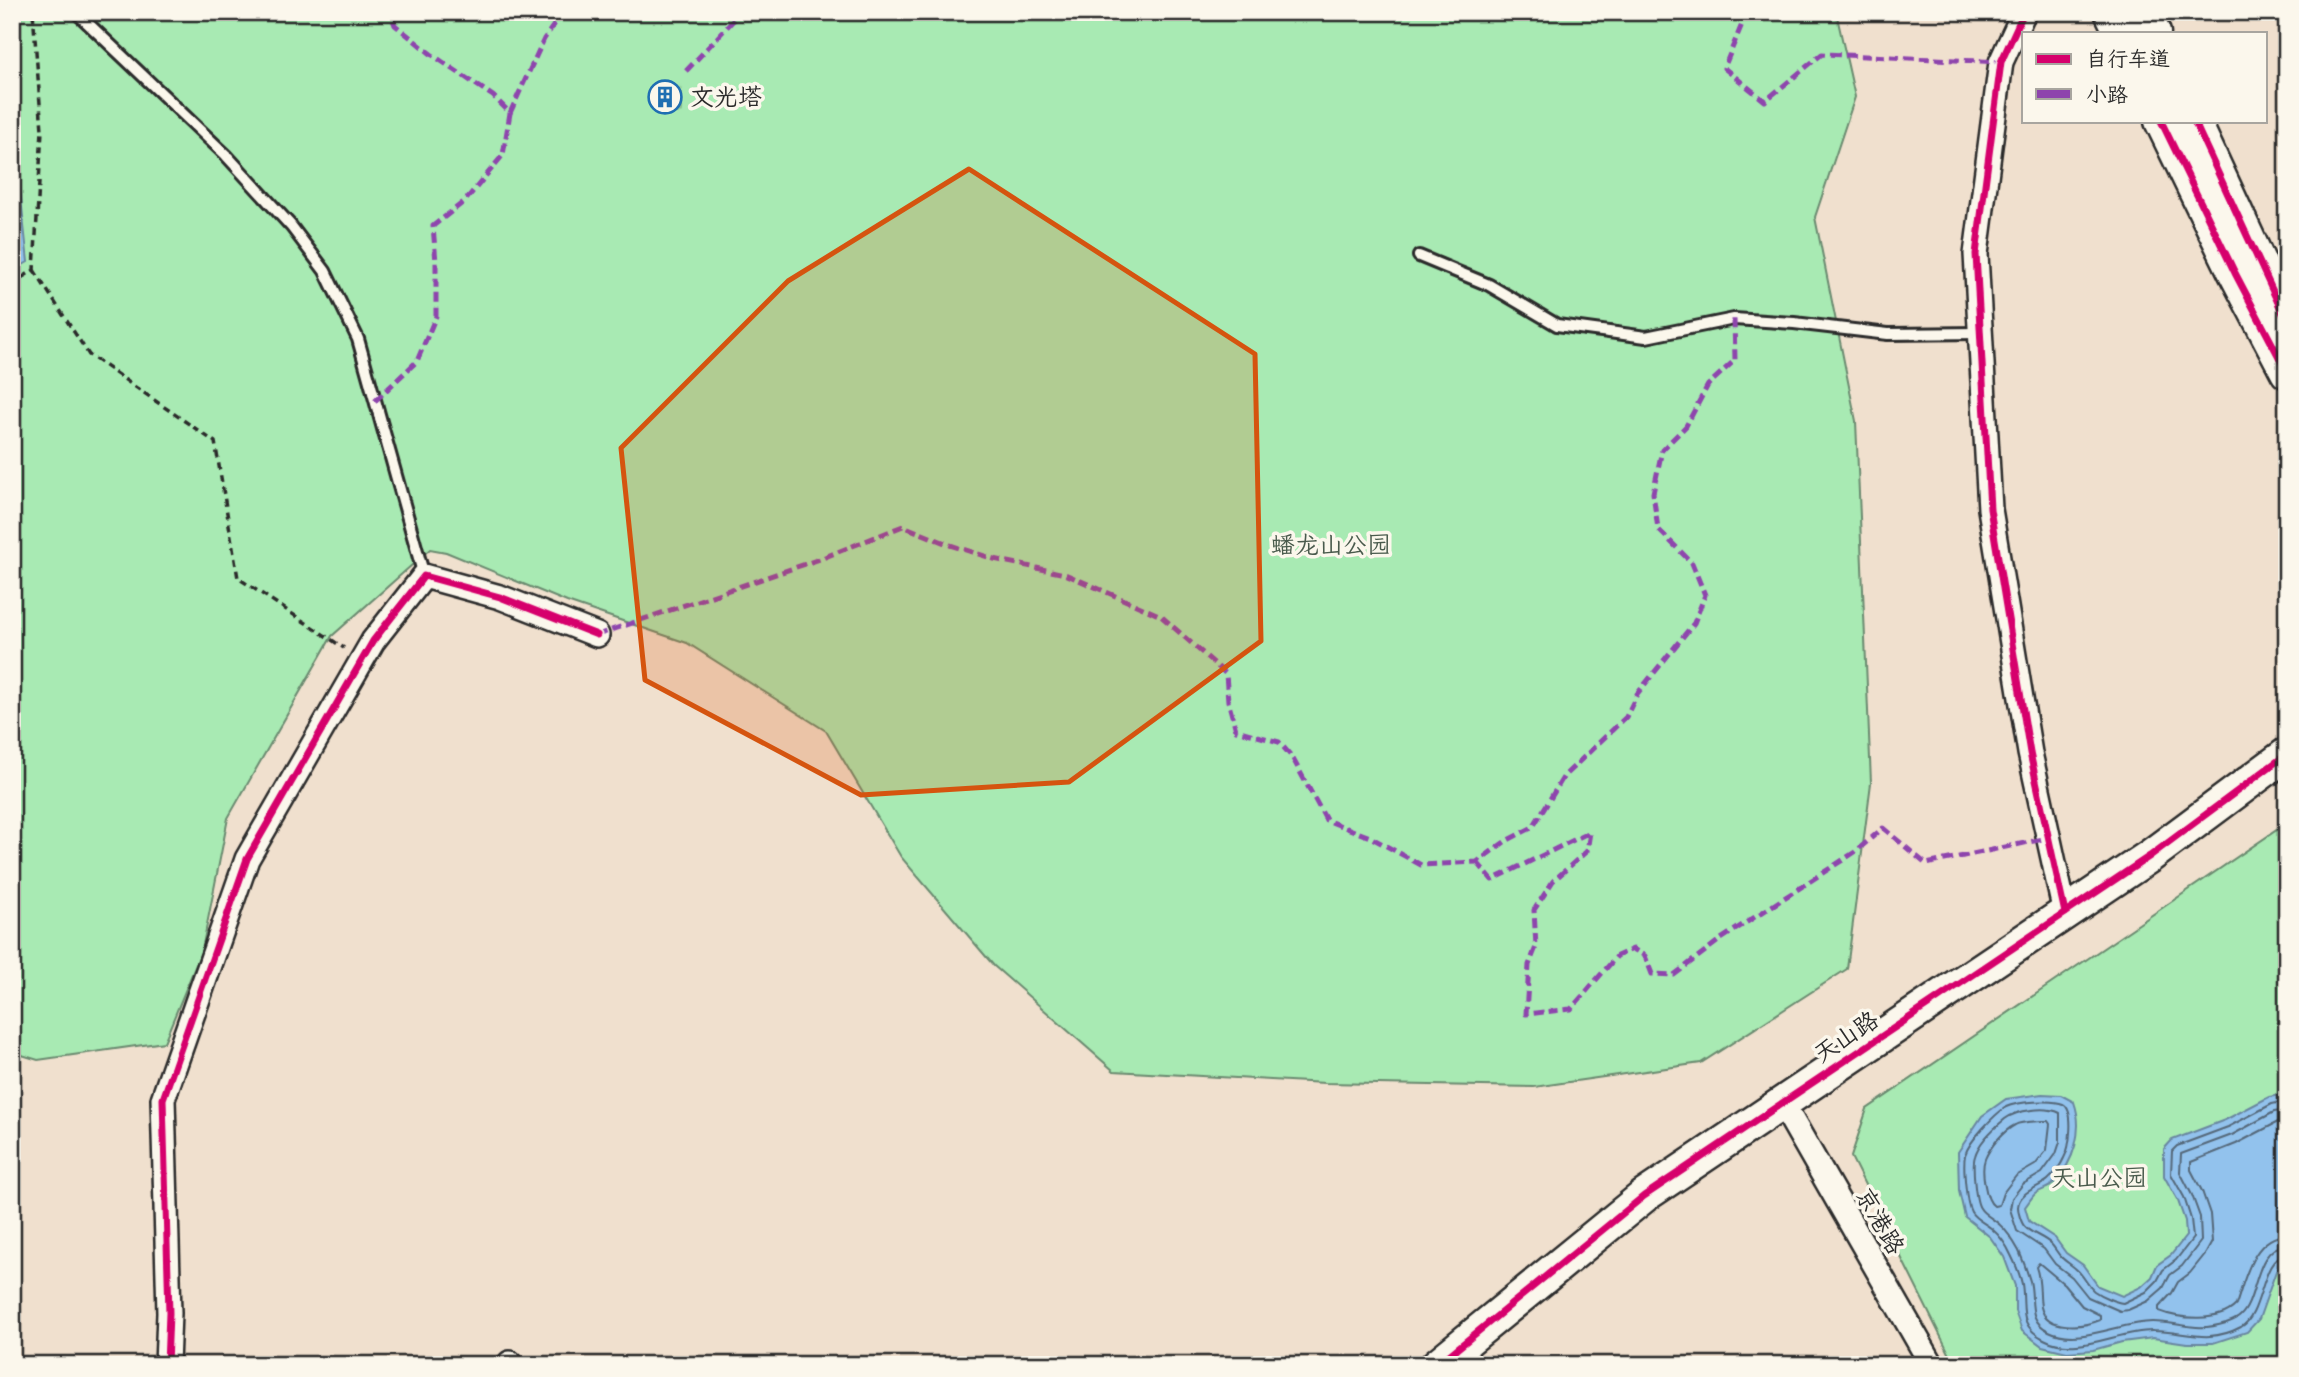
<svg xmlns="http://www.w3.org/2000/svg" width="2299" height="1377" viewBox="0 0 2299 1377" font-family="Mali,'LXGW WenKai TC',sans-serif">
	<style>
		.green { fill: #a8eab3; stroke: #6a8a6f; stroke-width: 2 }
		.water { fill: #92c2ed; stroke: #69869f; stroke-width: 2 }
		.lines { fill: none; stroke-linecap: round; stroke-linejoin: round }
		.shore { stroke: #546779; stroke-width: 2 }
		.building { fill: #d8ab89; stroke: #2b2b2b; stroke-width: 2; filter: url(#shadow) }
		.lane-casing { stroke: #2b2b2b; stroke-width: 16 }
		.street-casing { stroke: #2b2b2b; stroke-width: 28 }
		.secondary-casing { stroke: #2b2b2b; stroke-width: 37 }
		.path { stroke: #2b2b2b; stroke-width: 3.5; stroke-dasharray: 7 5; stroke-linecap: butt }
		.lane { stroke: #fbf7ec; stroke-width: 10 }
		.street { stroke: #fbf7ec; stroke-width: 23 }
		.secondary { stroke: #fbf7ec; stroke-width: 32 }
		.quiet { stroke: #8e44ad; stroke-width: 5; stroke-dasharray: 10 5; stroke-linecap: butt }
		.cycleway-casing { stroke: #fbf7ec; stroke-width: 11 }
		.cycleway { stroke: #d6006c; stroke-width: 7 }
		.marked { fill: #d5540f; fill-opacity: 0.2; stroke: #d5540f; stroke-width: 5; stroke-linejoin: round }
		.labels { text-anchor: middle; stroke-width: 7; stroke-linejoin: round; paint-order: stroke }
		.poi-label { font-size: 24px; fill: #2b2b2b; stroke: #fbf7ec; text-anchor: start }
		.park-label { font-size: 24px; fill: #4a5b4d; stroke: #fbf7ec }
		.street-label { font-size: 24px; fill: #2b2b2b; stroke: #fbf7ec }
	</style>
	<defs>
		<filter id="shadow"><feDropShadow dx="8" dy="4.5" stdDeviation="2" flood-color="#0004"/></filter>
	</defs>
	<rect width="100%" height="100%" fill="#f0e0ce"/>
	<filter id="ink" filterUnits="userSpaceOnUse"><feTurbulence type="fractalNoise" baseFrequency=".0143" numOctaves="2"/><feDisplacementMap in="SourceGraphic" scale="14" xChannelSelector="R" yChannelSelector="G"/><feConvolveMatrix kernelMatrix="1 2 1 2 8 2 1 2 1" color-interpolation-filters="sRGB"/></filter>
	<g filter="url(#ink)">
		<!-- green -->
		<g class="green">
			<polygon points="12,12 1836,12 1855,97 1815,217 1856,421 1871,783 1847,969 1701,1063 1534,1087 1325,1083 1114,1071 994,966 901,857 826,731 687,643 567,602 446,552 430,549 332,636 228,818 202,950 164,1042 38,1060 12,1052"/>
			<polygon points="2287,823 2287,1365 1955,1365 1851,1157 1867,1109"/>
		</g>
		<!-- water -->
		<g class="water">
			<polygon points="12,117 28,262 12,271"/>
			<path d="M2042,1094l19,1 13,7c10,28 0,60 -20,81 -5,6 -13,6 -19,11 -3,3 -7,9 -10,13l4,14 26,17 11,15 17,12 15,21 24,10 19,-9 11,-10 5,-12 14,-10 15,-19 -1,-15 -7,-20 -14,-25v-27l8,-9 53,-20 44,-23 18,-3v164l-11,13 -17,48 -12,13 -34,11h-26l-34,-5 -31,4 -29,8 -26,2 -25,-6 -20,-15 -7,-20v-25l-11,-29 -14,-20 -25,-20 -6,-26 -1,-39 24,-36 24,-17z"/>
		</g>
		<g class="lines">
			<!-- shore -->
			<g class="shore">
				<polyline points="12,183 20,256 12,263"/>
				<path d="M2287,1101l-15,3 -44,23 -51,19 -5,5 -1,23 13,23 7,22 2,19 -17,22 -13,10 -6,11 -11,11 -23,11c-8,-1 -22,-7 -29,-12 -7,-6 -10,-15 -17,-21 -5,-5 -11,-8 -16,-13 -4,-4 -6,-9 -10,-13 -7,-7 -19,-10 -26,-17 -4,-4 -7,-15 -7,-20 1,-16 21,-19 30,-27 6,-5 13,-15 16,-22 6,-10 11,-48 -1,-54 -11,-5 -47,-2 -57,3 -12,8 -37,34 -41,48 -2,11 1,48 6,57 4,7 15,12 21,17 7,6 15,17 19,26 4,8 9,20 11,29 4,25 -5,41 22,55 34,18 74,-9 109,-8 33,0 54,14 88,-4 23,-13 19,-70 46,-73"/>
				<path d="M2287,1110l-13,2 -42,23 -51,19 -1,18 12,23 8,22 1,24 -19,25 -12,9 -7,13 -15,13 -20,9 -8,1 -32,-14 -16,-20 -17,-13 -11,-15 -27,-18 -7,-22 2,-11 11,-14 19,-11 14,-19 4,-12v-29c-14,-7 -43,-3 -55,6 -11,9 -26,23 -30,37 -3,8 0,45 5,52 4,7 14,11 20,17 7,6 14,17 19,26 4,9 8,20 11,30 5,19 -4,39 19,50 30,15 71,-9 103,-9 29,0 43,11 74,1 5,-2 10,-3 14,-7 19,-16 13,-69 47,-71"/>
				<path d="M2042,1121h6l2,3 -3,26 -12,15 -19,11 -13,17 -4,12 -5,1c-9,-6 -13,-37 -9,-47 5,-12 18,-28 30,-34 7,-4 19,-3 27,-4z"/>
				<path d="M2287,1121l-9,1 -42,22 -45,18v8l11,21 8,23 2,28 -6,11 -16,20 -12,9 -6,11 -13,14v4c20,8 60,12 77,-6 9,-26 17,-69 51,-70"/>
				<path d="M2039,1263l25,21 18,22 18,9v5c-17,7 -54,11 -59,-13 -2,-14 0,-26 -5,-40z"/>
			</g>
		</g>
		<!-- building -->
		<polygon class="building" points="663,82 676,88 679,102 667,111 653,106 651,91"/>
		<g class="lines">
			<defs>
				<g id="lane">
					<polyline points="76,12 226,155 291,226 325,271 358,339 424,576"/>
					<polyline points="1419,256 1489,285 1557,325 1646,337 1734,319 1794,323 1888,334 1980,333"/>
				</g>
				<g id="street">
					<polyline points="2024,12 2001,62 1976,254 1990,509 2030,753 2065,913"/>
					<polyline points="1782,1103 1932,1365"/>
					<polyline points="510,1363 510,1365"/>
					<polyline points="167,1365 169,1313 163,1099 247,859 373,641 424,576 500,597 597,635"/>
				</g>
				<g id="secondary">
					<polyline points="2111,12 2121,33"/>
					<polyline points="2145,12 2154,33"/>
					<polyline points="2161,121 2235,273 2287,372"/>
					<polyline points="2194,121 2287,322"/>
					<polyline points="1437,1365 1644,1196 2150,856 2287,754"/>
				</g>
			</defs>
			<!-- lane casing -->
			<use href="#lane" class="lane-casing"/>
			<!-- street casing -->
			<use href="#street" class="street-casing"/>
			<!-- secondary casing -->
			<use href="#secondary" class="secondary-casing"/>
			<!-- path -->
			<g class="path">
				<polyline points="34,270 89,355 215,442 238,578 344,648"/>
				<polyline points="12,284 34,270 42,130 33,12"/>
			</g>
			<!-- lane -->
			<use href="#lane" class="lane"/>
			<!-- street -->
			<use href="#street" class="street"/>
			<!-- secondary -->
			<use href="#secondary" class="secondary"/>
			<!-- quiet -->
			<g class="quiet">
				<polyline points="1747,12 1724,68 1765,101 1822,54 2001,62"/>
				<polyline points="686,71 741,12"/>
				<polyline points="510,113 544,39 563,12"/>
				<polyline points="375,401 417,361 436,316 436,262 433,226 465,201 503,155 510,113 493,96 431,54 395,25 390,12"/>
				<polyline points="597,635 820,559 903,526 950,545 994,559 1065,574 1161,616 1226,674 1228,701 1236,730 1279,742 1292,757 1326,820 1370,837 1421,865 1477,862 1506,841 1533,827 1564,776 1626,717 1637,694 1694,623 1705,595 1692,563 1658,529 1653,493 1662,450 1686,426 1708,385 1735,360 1734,319"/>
				<polyline points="1477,862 1492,880 1590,832 1587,851 1553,881 1534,910 1536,947 1529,965 1526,1014 1571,1009 1617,956 1633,949 1645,956 1652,974 1674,975 1721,939 1855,852 1883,828 1926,864 2048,838"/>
			</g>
			<defs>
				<g id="cycleway">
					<polyline points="2024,12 2001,62 1976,254 1990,509 2030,753 2065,913"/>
					<polyline points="2161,121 2235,273 2287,372"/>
					<polyline points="2194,121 2287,322"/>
					<polyline points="167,1365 169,1313 163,1099 247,859 373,641 424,576 500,597 597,635"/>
					<polyline points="1437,1365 1644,1196 2150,856 2287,754"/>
				</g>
			</defs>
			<!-- cycleway casing -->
			<use href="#cycleway" class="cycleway-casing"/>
			<!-- cycleway -->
			<use href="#cycleway" class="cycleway"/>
		</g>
	</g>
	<!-- marked area -->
	<path class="marked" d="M969,169l286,185 6,287 -192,141 -208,13 -216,-115 -24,-232 167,-167z"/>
	<!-- icons -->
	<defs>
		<symbol id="building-ring" viewBox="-11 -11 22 22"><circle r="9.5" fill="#fbf7ec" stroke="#1f6fb2" stroke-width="1.5"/><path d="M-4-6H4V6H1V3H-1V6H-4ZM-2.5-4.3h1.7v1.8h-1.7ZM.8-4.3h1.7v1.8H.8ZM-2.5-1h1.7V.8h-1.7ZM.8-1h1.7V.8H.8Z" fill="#1f6fb2"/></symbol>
	</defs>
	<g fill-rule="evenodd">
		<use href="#building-ring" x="646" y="78" width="38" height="38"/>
	</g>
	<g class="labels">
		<!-- poi labels -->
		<g class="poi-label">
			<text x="690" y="105">文光塔</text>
		</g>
		<!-- park labels -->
		<g class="park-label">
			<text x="1331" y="553">蟠龙山公园</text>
			<text x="2099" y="1186">天山公园</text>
		</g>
		<!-- street labels -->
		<g class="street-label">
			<text transform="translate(1846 1037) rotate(-34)" y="8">天山路</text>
			<text transform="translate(1880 1221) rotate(60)" y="8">京港路</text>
		</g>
	</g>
	<!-- margin -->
	<rect width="2299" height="1377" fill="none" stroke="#fbf7ec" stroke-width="42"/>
	<rect x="21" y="21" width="2257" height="1335" fill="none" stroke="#2b2b2b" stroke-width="2.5" filter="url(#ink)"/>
	<!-- legend -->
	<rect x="2022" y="32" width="245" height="91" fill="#fbf7ec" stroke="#a8a59f" stroke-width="2"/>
	<rect x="2036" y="54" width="35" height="10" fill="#d6006c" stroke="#a8a59f" stroke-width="2"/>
	<text x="2086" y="66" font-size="21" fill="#2b2b2b">自行车道</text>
	<rect x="2036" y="89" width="35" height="10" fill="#8e44ad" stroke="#a8a59f" stroke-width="2"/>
	<text x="2086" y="102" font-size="21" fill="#2b2b2b">小路</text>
</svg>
